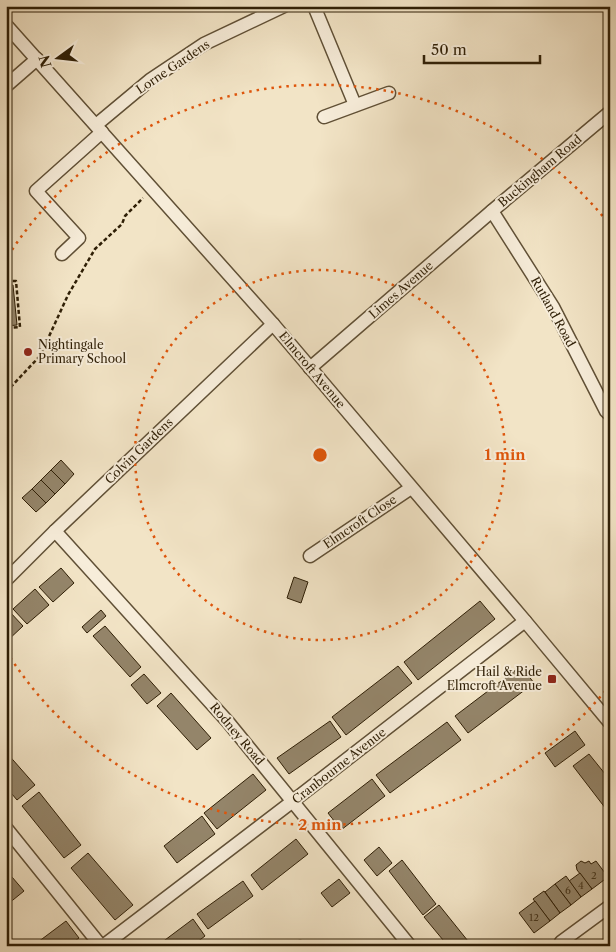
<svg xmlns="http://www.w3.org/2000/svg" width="616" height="952" viewBox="0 0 616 952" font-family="'Libre Caslon Text',serif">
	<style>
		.building { fill: #94856a; stroke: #2f1f06 }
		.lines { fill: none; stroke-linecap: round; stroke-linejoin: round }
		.service-casing { stroke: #605036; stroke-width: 9 }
		.minor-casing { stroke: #605036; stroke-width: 15 }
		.path { stroke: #2f1f06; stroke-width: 2.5; stroke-dasharray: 4 2.5; stroke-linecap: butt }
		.service { stroke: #f7edda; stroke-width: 6 }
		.minor { stroke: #f7edda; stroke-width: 12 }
		.ring { fill: none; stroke: #df560c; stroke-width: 2.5; stroke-dasharray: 2.5 5 }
		.poi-dot { fill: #8f2418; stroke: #f7edda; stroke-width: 2 }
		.labels { text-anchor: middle; stroke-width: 4; stroke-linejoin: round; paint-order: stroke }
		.number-label { font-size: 10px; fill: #48381f }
		.street-label { font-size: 12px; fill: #2f1f06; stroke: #f7edda }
		.poi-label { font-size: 12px; fill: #2f1f06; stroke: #f7edda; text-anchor: start }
		.centre { fill: #df560c; stroke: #f7edda; stroke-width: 2.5 }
		.ring-label { font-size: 15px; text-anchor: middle; font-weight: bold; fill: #df560c; stroke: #f7edda; stroke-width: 4; stroke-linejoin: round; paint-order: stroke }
	</style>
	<rect width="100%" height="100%" fill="#f2e4c6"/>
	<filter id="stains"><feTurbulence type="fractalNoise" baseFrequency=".004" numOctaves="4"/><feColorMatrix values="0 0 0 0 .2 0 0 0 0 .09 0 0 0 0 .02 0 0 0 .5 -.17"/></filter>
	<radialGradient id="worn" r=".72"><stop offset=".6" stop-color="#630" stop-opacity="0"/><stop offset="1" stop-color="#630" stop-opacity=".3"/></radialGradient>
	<!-- building -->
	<g class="building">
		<polygon points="13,285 17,325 6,326 6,286"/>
		<polygon points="61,460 74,474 65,484 51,470"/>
		<polygon points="51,470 65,484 55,494 41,480"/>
		<polygon points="41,480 55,494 46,503 32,489"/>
		<polygon points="32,489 46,503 36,512 22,498"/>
		<polygon points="61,568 74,583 53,602 39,587"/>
		<polygon points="294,577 308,582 301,603 287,598"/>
		<polygon points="35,589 49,605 27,624 13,609"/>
		<polygon points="480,601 495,619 418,680 404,662"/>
		<polygon points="101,610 106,616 87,633 82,627"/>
		<polygon points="9,611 23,626 6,642 6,614"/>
		<polygon points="105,626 141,667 130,677 93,636"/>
		<polygon points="398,666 412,683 346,735 332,717"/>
		<polygon points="521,666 534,683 468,733 455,716"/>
		<polygon points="144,674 161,693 147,704 131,685"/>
		<polygon points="171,693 211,738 197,750 157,706"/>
		<polygon points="330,721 341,737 289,774 277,758"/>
		<polygon points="447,722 461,740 390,793 376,775"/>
		<polygon points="575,731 585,745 555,767 545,753"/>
		<polygon points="6,752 35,785 17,800 6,787"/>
		<polygon points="589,754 610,780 610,806 606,809 573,766"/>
		<polygon points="253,774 266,790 217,829 204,813"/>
		<polygon points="372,779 385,796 341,830 328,813"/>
		<polygon points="39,792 81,845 64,858 22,806"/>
		<polygon points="202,816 215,834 177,863 164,846"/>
		<polygon points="296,839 308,854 262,890 251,875"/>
		<polygon points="379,847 392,863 377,876 364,860"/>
		<polygon points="88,853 133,905 115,920 71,868"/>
		<polygon points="402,860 436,904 423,915 389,871"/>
		<polygon points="581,861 585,863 589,861 591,864 596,861 608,877 592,889 577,870 576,865"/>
		<polygon points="6,870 24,891 8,904 6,902"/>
		<polygon points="580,873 592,889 581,897 569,881"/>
		<polygon points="566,876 581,897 571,905 555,884"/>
		<polygon points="339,879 350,893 332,907 321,893"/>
		<polygon points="243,881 253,896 208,929 197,914"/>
		<polygon points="555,884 571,905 560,913 545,892"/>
		<polygon points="544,891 560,913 550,921 533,899"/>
		<polygon points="535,901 550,921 534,933 519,913"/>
		<polygon points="439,905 472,946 448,946 424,917"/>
		<polygon points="193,919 205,936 192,946 157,946"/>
		<polygon points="66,921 79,938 68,946 35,946 34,945"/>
		<polygon points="610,934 610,946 603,946 600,942"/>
	</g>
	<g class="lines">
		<defs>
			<polyline id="service" points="300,944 301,946"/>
			<g id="minor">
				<polyline points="314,6 355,105"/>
				<polyline points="6,25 273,324 525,621 610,723"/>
				<polyline points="6,86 37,59"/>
				<polyline points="324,117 389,93"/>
				<polyline points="96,125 150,80 204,44 284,6"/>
				<polyline points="492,211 553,307 606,411 610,415"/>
				<polyline points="62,254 79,238 36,191 102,132"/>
				<polyline points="310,368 492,211 610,112"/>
				<polyline points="55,531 228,722 410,946"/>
				<polyline points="310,556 411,488"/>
				<polyline points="6,580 55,531 273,324"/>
				<polyline points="6,828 101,946"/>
				<polyline points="561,942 610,906"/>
				<polyline points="103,946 293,801 525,621"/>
			</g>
		</defs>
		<!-- service casing -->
		<use href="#service" class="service-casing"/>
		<!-- minor casing -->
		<use href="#minor" class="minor-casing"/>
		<!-- path -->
		<g class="path">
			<polyline points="6,281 16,281 20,327 6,328"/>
			<polyline points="6,392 40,356 68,295 95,249 122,224 125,216 143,198"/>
		</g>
		<!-- service -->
		<use href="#service" class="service"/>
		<!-- minor -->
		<use href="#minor" class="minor"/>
	</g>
	<!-- distance rings -->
	<g class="ring">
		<circle cx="320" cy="455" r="185"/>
		<path d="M610 685A370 370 0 0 1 8 654M8 256A370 370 0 0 1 610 225"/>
	</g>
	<!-- markers -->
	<g class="poi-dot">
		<circle cx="28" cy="352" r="5"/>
		<rect x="547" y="674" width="10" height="10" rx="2.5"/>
	</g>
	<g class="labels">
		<!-- number labels -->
		<g class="number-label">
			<text x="594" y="879">2</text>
			<text x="581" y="889">4</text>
			<text x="568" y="894">6</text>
			<text x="534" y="921">12</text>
		</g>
		<!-- street labels -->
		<g class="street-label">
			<text transform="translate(173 67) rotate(-34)" y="4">Lorne Gardens</text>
			<text transform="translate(540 171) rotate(-40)" y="4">Buckingham Road</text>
			<text transform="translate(401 290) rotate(-41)" y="4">Limes Avenue</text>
			<text transform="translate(553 312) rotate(61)" y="4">Rutland Road</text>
			<text transform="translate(312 370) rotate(50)" y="4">Elmcroft Avenue</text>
			<text transform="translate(139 451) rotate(-44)" y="4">Colvin Gardens</text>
			<text transform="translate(360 522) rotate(-34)" y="4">Elmcroft Close</text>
			<text transform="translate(237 734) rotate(50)" y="4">Rodney Road</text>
			<text transform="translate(339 766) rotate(-38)" y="4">Cranbourne Avenue</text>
		</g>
		<!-- poi labels -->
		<g class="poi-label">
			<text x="38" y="349">Nightingale<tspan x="38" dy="14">Primary School</tspan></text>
			<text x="542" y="676" text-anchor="end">Hail &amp; Ride<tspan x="542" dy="14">Elmcroft Avenue</tspan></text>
		</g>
	</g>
	<circle cx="320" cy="455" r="8" class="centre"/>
	<g class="ring-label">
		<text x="505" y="460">1 min</text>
		<text x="320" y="830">2 min</text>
	</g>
	<!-- margin -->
	<rect width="616" height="952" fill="none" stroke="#f2e4c6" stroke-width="25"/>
	<rect x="8" y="8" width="601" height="937" fill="none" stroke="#2f1f06" stroke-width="2.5"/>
	<rect x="12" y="12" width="591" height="927" fill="none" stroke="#2f1f06"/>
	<!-- north arrow -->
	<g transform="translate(58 58) rotate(255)" stroke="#f7edda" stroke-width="4" paint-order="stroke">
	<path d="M0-4L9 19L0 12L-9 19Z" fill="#2f1f06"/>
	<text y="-8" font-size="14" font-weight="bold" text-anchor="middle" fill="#2f1f06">N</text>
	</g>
	<!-- scale -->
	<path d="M424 55v8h116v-8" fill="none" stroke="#2f1f06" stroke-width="2.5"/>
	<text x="431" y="55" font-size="15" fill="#2f1f06" stroke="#f7edda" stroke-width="4" paint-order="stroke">50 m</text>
	<rect width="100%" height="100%" filter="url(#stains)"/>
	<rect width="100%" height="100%" fill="url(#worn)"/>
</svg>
